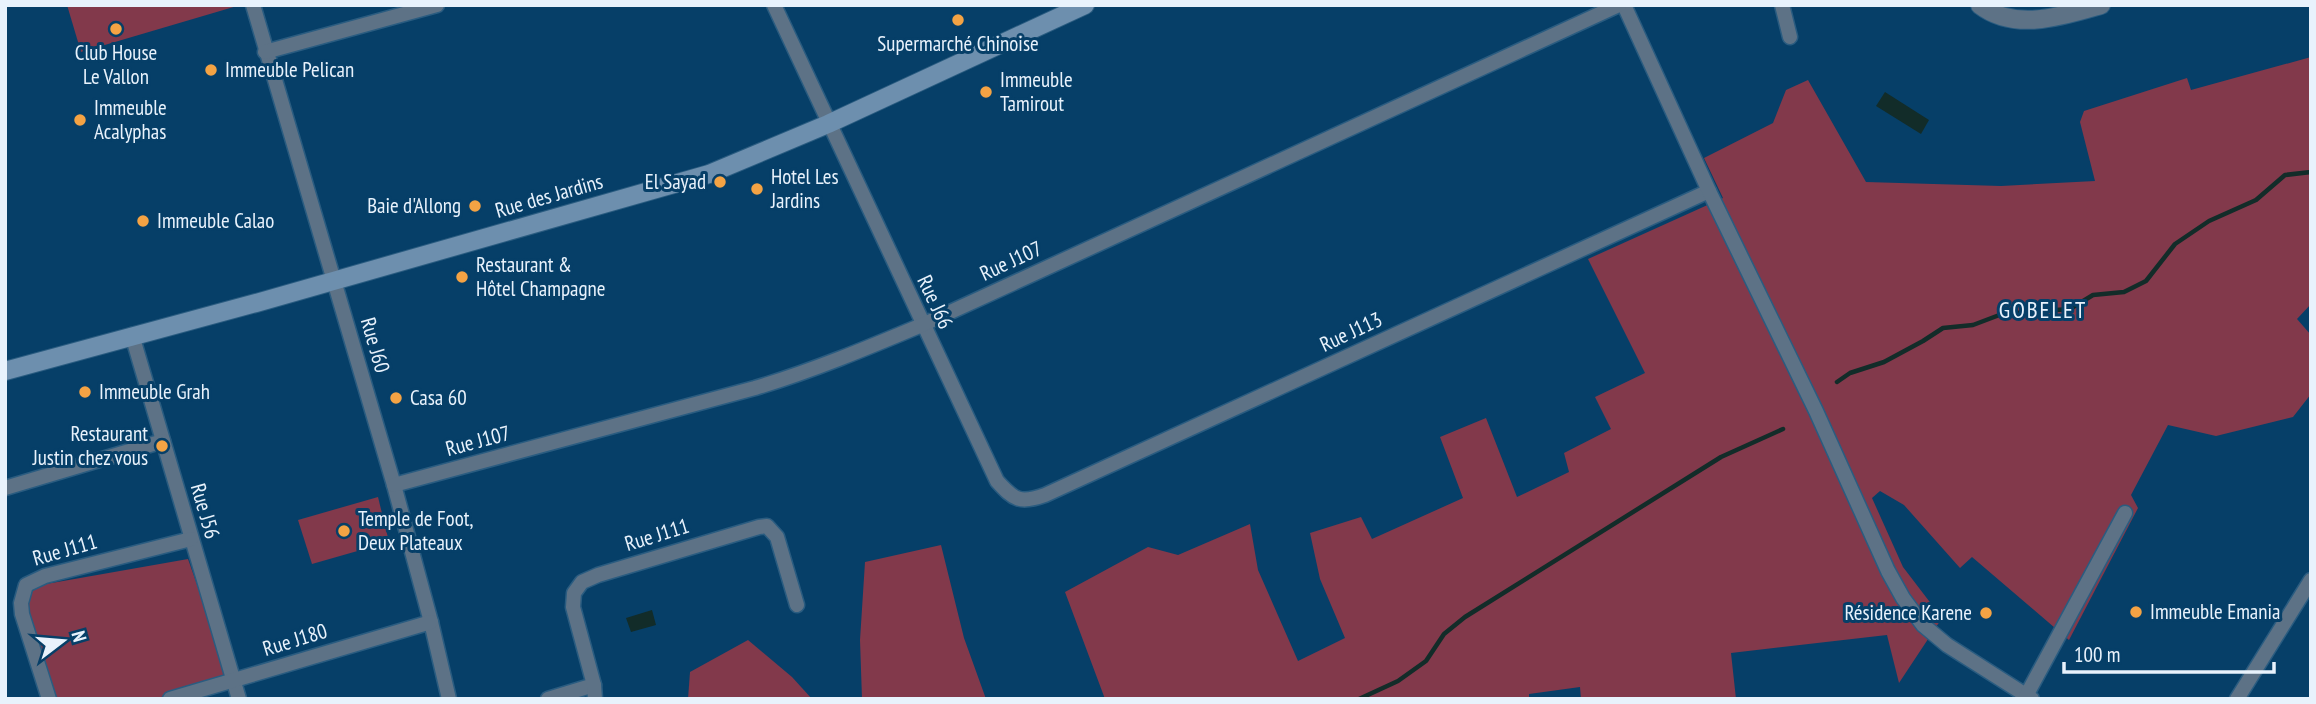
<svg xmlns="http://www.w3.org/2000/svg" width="2316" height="704" viewBox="0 0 2316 704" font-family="'PT Sans Narrow',sans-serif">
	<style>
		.green { fill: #82394b }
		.water { fill: #122c29 }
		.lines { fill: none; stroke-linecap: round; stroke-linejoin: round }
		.stream { stroke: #122c29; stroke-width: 4.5 }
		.minor-casing { stroke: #2a5c80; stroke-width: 17 }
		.tertiary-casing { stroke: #2a5c80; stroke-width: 20 }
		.secondary-casing { stroke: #2a5c80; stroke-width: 20 }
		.minor { stroke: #5d7286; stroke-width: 14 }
		.tertiary { stroke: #5d7286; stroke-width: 18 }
		.secondary { stroke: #6d8fae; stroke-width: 18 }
		.poi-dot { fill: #f4a344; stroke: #063f68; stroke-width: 2.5 }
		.labels { text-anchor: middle; stroke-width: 6; stroke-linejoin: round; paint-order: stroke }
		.poi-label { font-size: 21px; fill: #e8f2fc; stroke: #063f68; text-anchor: start }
		.street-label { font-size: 21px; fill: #e8f2fc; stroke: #063f68 }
		.neighbourhood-label { font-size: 23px; letter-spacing: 2px; fill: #e8f2fc; stroke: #063f68 }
	</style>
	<rect width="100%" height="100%" fill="#063f68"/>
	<!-- green -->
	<g class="green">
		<polygon points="67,5 237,5 237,6 81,52"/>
		<polygon points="2311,57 2311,304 2297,319 2311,335 2311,394 2293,417 2216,436 2168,425 2131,495 2138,508 2069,640 1972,557 1960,568 1904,505 1880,491 1872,498 1903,567 1942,618 1899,683 1887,635 1731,653 1736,699 1581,699 1580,687 1529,694 1529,699 1105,699 1065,592 1148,547 1178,555 1250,524 1258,570 1298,661 1345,638 1320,579 1310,533 1361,517 1372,539 1463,498 1440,437 1486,418 1517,497 1569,472 1564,453 1611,429 1595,397 1645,373 1588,259 1723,198 1704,158 1773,123 1786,90 1808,80 1866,182 2001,186 2095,181 2080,122 2084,111 2187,78 2191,90"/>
		<polygon points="378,497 389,542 312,564 298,520"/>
		<polygon points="941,545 964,638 986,699 862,699 860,640 865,562"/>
		<polygon points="188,559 230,678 154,699 56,699 24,603 29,587"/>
		<polygon points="748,640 792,677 812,699 688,699 690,672"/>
	</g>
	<!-- water -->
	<g class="water">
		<polygon points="1885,92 1929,120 1921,134 1876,106"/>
		<polygon points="652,610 656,625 631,632 626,618"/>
	</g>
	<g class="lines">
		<!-- stream -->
		<g class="stream">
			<polyline points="1837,382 1850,373 1884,362 1923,341 1943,328 1973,325 2002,314 2070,309 2093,295 2124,292 2146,281 2175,244 2209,221 2256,200 2285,175 2311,172"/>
			<polyline points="1359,699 1398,681 1426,661 1444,634 1465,617 1721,457 1783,429"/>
		</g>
		<defs>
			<g id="minor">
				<polyline points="253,5 394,485 431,622 449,699"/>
				<path d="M774,5l223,476c17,19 23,23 48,14l664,-304"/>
				<polyline points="1624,5 1709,191 1816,411 1888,571 1903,598 1923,625 1947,645 2032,699"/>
				<polyline points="1782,5 1790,37"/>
				<polyline points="265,52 437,5"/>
				<polyline points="132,335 239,699"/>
				<path d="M394,485l361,-97c57,-17 112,-40 167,-63l697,-320"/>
				<polyline points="5,488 163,441"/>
				<polyline points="2026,696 2125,513"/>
				<polyline points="49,699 22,614 21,603 26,585 45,576 191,539"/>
				<polyline points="170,699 431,622"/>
				<polyline points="548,699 594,685"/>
				<polyline points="595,699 594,685 573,607 574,593 582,582 598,575 759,527 767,526 777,537 797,605"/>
				<polyline points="2237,699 2311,580"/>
			</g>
			<path id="tertiary" d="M1980,5c35,27 83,11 121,0"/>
			<polyline id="secondary" points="5,371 256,303 709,174 828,124 1085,5"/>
		</defs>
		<!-- minor casing -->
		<use href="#minor" class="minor-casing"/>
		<!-- tertiary casing -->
		<use href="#tertiary" class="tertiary-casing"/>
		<!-- secondary casing -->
		<use href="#secondary" class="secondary-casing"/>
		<!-- minor -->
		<use href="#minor" class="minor"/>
		<!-- tertiary -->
		<use href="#tertiary" class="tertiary"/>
		<!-- secondary -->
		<use href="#secondary" class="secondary"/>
	</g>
	<!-- markers -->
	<g class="poi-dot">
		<circle cx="958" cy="20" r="7"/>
		<circle cx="116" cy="29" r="7"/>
		<circle cx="211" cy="70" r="7"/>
		<circle cx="986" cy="92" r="7"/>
		<circle cx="80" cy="120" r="7"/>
		<circle cx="720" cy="182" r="7"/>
		<circle cx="757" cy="189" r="7"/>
		<circle cx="475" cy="206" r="7"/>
		<circle cx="143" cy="221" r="7"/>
		<circle cx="462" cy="277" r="7"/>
		<circle cx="85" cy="392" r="7"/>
		<circle cx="396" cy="398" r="7"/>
		<circle cx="162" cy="446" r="7"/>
		<circle cx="344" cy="531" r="7"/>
		<circle cx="2136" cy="612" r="7"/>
		<circle cx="1986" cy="613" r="7"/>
	</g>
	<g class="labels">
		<!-- poi labels -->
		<g class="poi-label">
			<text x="958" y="51" text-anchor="middle">Supermarché Chinoise</text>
			<text x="116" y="60" text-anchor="middle">Club House<tspan x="116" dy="24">Le Vallon</tspan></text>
			<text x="225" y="77">Immeuble Pelican</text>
			<text x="1000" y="87">Immeuble<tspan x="1000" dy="24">Tamirout</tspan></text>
			<text x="94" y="115">Immeuble<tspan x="94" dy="24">Acalyphas</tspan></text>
			<text x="771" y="184">Hotel Les<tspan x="771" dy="24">Jardins</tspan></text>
			<text x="706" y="189" text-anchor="end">El Sayad</text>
			<text x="461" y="213" text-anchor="end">Baie d'Allong</text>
			<text x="157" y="228">Immeuble Calao</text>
			<text x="476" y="272">Restaurant &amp;<tspan x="476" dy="24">Hôtel Champagne</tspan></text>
			<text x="99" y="399">Immeuble Grah</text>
			<text x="410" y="405">Casa 60</text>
			<text x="148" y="441" text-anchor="end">Restaurant<tspan x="148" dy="24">Justin chez vous</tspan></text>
			<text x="358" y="526">Temple de Foot,<tspan x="358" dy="24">Deux Plateaux</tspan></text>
			<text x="2150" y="619">Immeuble Emania</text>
			<text x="1972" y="620" text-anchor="end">Résidence Karene</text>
		</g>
		<!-- street labels -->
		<g class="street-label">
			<text transform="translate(549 196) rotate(-16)" y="7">Rue des Jardins</text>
			<text transform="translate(1011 261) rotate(-25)" y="7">Rue J107</text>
			<text transform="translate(935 302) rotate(65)" y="7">Rue J66</text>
			<text transform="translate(1351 332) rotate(-25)" y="7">Rue J113</text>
			<text transform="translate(375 345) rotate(74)" y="7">Rue J60</text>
			<text transform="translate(478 441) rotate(-15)" y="7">Rue J107</text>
			<text transform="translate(205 511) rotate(74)" y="7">Rue J56</text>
			<text transform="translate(657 535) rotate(-17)" y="7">Rue J111</text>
			<text transform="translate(65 550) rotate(-16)" y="7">Rue J111</text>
			<text transform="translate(295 640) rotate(-17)" y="7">Rue J180</text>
		</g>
		<!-- neighbourhood labels -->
		<g class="neighbourhood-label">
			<text x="2043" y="318">GOBELET</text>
		</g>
	</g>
	<!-- border -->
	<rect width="2316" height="704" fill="none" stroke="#e8f2fc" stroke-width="14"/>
	<!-- north arrow -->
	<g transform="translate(63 641) rotate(74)" stroke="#063f68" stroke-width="5" paint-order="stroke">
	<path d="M0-5L12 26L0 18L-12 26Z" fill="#e8f2fc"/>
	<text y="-10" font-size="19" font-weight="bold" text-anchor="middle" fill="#e8f2fc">N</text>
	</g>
	<!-- scale -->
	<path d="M2064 662v10h210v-10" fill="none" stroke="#e8f2fc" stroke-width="3.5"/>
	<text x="2074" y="662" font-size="21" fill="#e8f2fc" stroke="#063f68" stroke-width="5" paint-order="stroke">100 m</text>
</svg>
